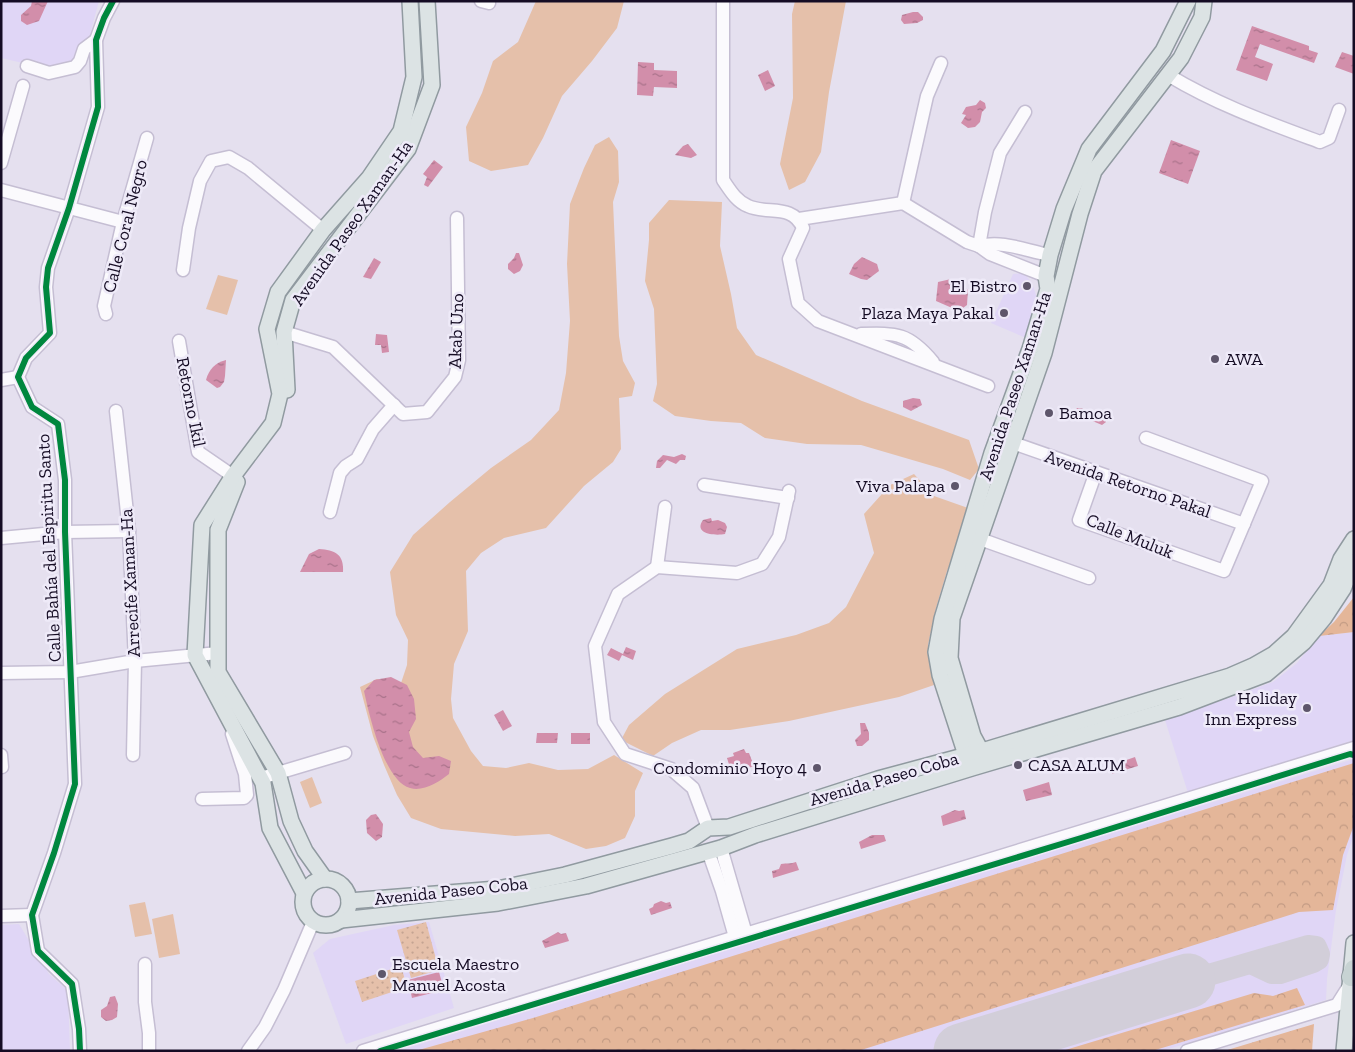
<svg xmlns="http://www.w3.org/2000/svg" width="1355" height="1052" viewBox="0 0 1355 1052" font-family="'Zilla Slab',serif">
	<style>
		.built { fill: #e0d6f6 }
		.grass { fill: #e5c0aa }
		.forest { fill: url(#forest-crowns) }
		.park { fill: url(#park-dots) }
		.water { fill: url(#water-ripples) }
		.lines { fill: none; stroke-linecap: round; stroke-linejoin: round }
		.taxiway { stroke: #d2ced9; stroke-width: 22 }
		.runway { stroke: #d2ced9; stroke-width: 55 }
		.minor-casing { stroke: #c5bed3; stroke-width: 15 }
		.major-casing { stroke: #909aa0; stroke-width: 18 }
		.highway-casing { stroke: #909aa0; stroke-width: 20 }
		.minor { stroke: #fbfafd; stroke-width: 12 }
		.major { stroke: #dce3e4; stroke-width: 15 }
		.highway { stroke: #c7d3d3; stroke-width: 18 }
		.cycleway-casing { stroke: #eeeaf8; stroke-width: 9 }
		.cycleway { stroke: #00873e; stroke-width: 6 }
		.poi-dot { fill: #5e566b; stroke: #eeeaf8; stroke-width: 2 }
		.labels { text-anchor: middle; stroke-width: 5; stroke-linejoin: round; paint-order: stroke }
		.street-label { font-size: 18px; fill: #150c24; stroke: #eeeaf8 }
		.poi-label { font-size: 18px; fill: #150c24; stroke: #eeeaf8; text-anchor: end }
	</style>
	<defs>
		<pattern id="forest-crowns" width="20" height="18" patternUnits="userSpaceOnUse" patternTransform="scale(1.25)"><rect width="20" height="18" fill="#e4b699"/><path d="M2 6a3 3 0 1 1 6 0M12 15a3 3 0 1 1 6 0" fill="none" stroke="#c39b84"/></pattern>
		<pattern id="park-dots" width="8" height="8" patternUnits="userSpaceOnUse" patternTransform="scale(1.25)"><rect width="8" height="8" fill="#e5c0aa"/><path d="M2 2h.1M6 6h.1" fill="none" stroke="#c4a492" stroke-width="1.8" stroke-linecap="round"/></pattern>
		<pattern id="water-ripples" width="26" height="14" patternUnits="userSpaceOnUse" patternTransform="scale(1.25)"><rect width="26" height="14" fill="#d28eaa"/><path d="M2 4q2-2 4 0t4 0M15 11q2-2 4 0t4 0" fill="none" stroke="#a9728a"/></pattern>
	</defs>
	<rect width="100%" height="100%" fill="#e5e0ef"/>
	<!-- built -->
	<g class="built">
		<polygon points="4,1 99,1 89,38 69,65 49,69 1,58 1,9"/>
		<polygon points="1024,273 1032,283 1038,301 1026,338 991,323 1013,274"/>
		<polygon points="1354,632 1354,740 1188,793 1164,717 1221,701 1273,682 1297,663 1319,636"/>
		<polygon points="1354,759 1354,835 1347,855 1336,910 1327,979 1326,1000 1211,1036 1162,1051 397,1051"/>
		<polygon points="429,922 454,1008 346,1044 313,953 330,939 394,925"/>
		<polygon points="19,924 49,974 68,991 70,1051 1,1051 1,925"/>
	</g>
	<!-- grass -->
	<g class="grass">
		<polygon points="536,1 624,1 617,28 592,61 562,96 543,138 528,165 491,171 469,161 466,127 482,93 493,61 518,42"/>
		<polygon points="795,1 846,1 829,92 821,152 805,182 789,190 780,164 793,98 792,14"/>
		<polygon points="609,137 618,151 619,182 613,202 619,336 623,361 635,383 632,396 619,398 621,449 613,462 584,486 546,528 504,538 481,553 466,571 468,631 454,664 451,699 453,718 471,751 483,766 506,768 529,763 558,770 588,769 614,755 643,773 635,791 635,816 625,838 606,846 586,849 549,834 515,836 441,829 411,818 397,795 384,765 373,736 360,687 377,679 401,683 407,665 408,640 396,615 390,572 413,535 450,502 491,468 531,440 559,410 566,373 570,321 567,264 570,204 584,168 595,145"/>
		<polygon points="669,200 722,202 720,246 731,294 737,328 756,355 862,401 969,440 979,469 970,480 943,469 861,445 807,444 765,438 741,423 711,421 675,416 653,401 657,384 654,309 645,281 649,240 649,223"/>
		<polygon points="218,275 238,280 227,315 206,309"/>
		<polygon points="914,474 934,496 968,508 961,538 947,571 936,608 928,645 934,685 899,697 789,721 730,730 701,730 672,743 653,756 621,740 629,725 665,694 737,649 796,635 829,623 846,607 874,553 864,514 890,485"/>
		<polygon points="312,777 322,803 310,808 300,782"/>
		<polygon points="145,902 152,934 135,937 129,905"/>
		<polygon points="173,914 180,954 159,958 152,919"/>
	</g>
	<!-- forest -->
	<g class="forest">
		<polygon points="1354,597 1354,632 1319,636 1334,622"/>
		<polygon points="1354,763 1354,825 1343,855 1333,910 1299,912 858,1051 415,1051 533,1018"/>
		<polygon points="1297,988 1305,1005 1152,1051 1062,1051 1254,993 1273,996"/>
		<polygon points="1314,1024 1312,1051 1224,1051"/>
	</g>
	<!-- park -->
	<g class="park">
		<polygon points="426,922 439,970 411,978 397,930"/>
		<polygon points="401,966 407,987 362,1002 355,981"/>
	</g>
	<!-- water -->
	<g class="water">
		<polygon points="32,1 48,1 39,21 27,25 21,21 21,15 31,6"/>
		<polygon points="913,12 918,12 923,17 923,20 917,23 904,24 901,20 902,15"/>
		<polygon points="1252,26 1309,46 1309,50 1318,53 1314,63 1260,44 1255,57 1273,64 1267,81 1236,70"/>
		<polygon points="1342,52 1354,56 1354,74 1335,67"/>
		<polygon points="638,62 654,63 654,70 677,71 677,88 654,87 653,96 637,95"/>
		<polygon points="768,70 775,86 765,91 758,75"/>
		<polygon points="980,100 985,103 986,108 982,112 980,122 975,127 968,128 961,123 966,115 962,114 966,107 976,105"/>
		<polygon points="1171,140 1200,151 1188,184 1159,173"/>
		<polygon points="688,144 697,155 691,158 675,155 683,146"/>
		<polygon points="434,160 443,167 428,187 424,185 427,177 423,174"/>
		<polygon points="516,253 519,253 523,265 520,271 514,274 508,269 508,264 514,258"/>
		<polygon points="862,257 877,264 879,271 867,280 861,279 849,274 854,264"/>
		<polygon points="374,258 381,262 371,279 363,277"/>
		<polygon points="951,279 968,290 967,305 959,311 936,301 938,282"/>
		<polygon points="376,334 387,335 389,352 382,353 381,345 375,345"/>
		<path d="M226,360l-1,16 -1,6 -4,5 -3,1 -11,-8c3,-11 9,-17 20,-20z"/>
		<polygon points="913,398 920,399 922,405 911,411 903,407 903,401"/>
		<path d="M1077,408h5l3,3h6c5,4 9,4 15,7v4l-4,3 -19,-8 -8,-2v-4z"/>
		<polygon points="682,454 686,456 685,460 680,460 676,464 667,460 660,468 656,468 657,461 663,455 674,457"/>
		<path d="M711,518l1,3 6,-1 7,3 2,4 -2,7c-10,2 -32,0 -22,-14z"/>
		<path d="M319,549c16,1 25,5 24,23h-43l9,-18z"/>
		<polygon points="626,647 636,651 633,660 622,655 619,661 607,655 611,648 623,654"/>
		<path d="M391,677l16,8 7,14 2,20 -7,13 4,15 10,11 16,-2 12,5 -2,13c-10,8 -26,18 -39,14 -26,-7 -41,-74 -46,-97l10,-11z"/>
		<polygon points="503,710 512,726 503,731 494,715"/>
		<polygon points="860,723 865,723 869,733 869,740 862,746 857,746 855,740 861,734"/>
		<polygon points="537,733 558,733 557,743 536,743"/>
		<rect x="571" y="733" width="19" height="11"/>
		<polygon points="744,749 746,753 749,753 754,766 732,774 727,758 734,756 733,753"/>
		<polygon points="1135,757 1138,766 1112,774 1112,765"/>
		<polygon points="1049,782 1052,795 1026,801 1023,790"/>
		<polygon points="955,810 959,811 964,810 966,819 943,826 941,816"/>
		<polygon points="376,814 383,824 382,837 376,841 367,833 366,820 371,815"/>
		<polygon points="872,835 884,835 886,841 861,849 859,842"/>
		<path d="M796,862l3,8 -26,8 -1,-7 7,-2 2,-5c6,-1 10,0 15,-2z"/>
		<polygon points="661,901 666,903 670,902 672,908 651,915 649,909 653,907 654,904"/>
		<polygon points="558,932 561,934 566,933 569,941 545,948 542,941"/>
		<polygon points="439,972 444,990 412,998 408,980"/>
		<polygon points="115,996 118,1004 117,1017 112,1020 106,1021 101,1017 101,1010 107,1006 110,997"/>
	</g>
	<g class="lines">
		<!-- taxiway -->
		<polyline class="taxiway" points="1188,981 1308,946 1316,947 1319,954 1318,959 1313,962 1280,973 1272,973 1251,963"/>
		<!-- runway -->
		<polyline class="runway" points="961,1051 1188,981"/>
		<defs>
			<g id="minor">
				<polyline points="481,1 489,3"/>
				<path d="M723,1v179c7,10 13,21 25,26 20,9 44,-3 55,22l-14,31 9,44 20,18 170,65"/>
				<polyline points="27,66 49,73 75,67 80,61 84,49 96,40"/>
				<path d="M1168,75c50,30 98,47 152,67l9,-4 10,-28"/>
				<polyline points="1,163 23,86"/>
				<polyline points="1,190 123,222"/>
				<polyline points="903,203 927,96 941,63"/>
				<polyline points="799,219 903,203 967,242 979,246 990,254 1046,276"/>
				<polyline points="979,246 985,212 1000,153 1025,112"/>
				<path d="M979,246c25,-6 47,5 71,9"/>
				<polyline points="183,270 189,228 200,181 211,161 229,157 248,168 323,230"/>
				<polyline points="106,314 104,306 123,222 147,138"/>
				<polyline points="284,332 333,347 403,414 427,412 455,377 459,360 457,218"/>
				<path d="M861,334c36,-1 48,-1 72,28"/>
				<polyline points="179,341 198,452 233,476"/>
				<polyline points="1,380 18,377"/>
				<polyline points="116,411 129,531 135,661 133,755"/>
				<polyline points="1013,443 1244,524"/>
				<polyline points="1096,472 1079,520 1224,571 1262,481 1146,438"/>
				<polyline points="704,485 788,498"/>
				<polyline points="330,512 340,473 346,466 357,459 373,429 394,405"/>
				<polyline points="1,538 65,532 129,531"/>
				<polyline points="980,539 1089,578"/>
				<polyline points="657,567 665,507"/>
				<polyline points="1,673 70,672 135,661 218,653"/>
				<polyline points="1,755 2,767"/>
				<polyline points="261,778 345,753"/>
				<polyline points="202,799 244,798 247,795 245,774 232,734"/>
				<polyline points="708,828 693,788 671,769 625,754 604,722 595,646 618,594 657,567 737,573 762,564 779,537 789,491"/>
				<polyline points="721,848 746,934"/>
				<polyline points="708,851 722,891 735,937"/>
				<polyline points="1,916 32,915"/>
				<polyline points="145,964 145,1002 149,1033 149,1051"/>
				<polyline points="80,1051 79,1029 72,984 38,951 32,915 54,853 75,784 65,532 65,480 58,424 32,407 18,377 26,358 50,333 46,287 48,268 69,208 98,107 96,40 104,18 113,1"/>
				<polyline points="248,1051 265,1027 284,990 313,922"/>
				<polyline points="363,1051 1354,748"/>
				<polyline points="1187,1051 1337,1005 1349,986"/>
			</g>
			<g id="major">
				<polyline points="287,390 284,332 293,300 408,149 432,85 427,1"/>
				<polyline points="237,482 218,530 218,672 278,773 291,821 305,851 325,879"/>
				<polyline points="986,760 973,736 950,658 952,618 1044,353 1080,214 1094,171 1181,58 1202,17 1204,1"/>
				<polyline points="970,764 966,755 940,675 936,652 942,619 992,453 1030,349 1048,289 1046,276 1050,255 1064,209 1089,149 1163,51 1188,1"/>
				<circle cx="326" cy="902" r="23"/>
				<polyline points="304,893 270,828 263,783 195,655 202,525 233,476 273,423 280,394 267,329 278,292 323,230 369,178 401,131 414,77 410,1"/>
				<polyline points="349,901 497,889 565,875 672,846 689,841 708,828 729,827 878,779 982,751 1230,676 1253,666 1274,654 1294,636 1331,585 1341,559 1354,539"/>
				<polyline points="341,920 498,903 586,886 721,848 755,835 972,768 1179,707 1266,674 1304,642 1324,618 1343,589 1354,562"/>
				<polyline points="1344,1051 1354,943"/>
			</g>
			<polyline id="highway" points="1351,977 1354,969"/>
		</defs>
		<!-- minor casing -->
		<use href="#minor" class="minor-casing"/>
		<!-- major casing -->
		<use href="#major" class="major-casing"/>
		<!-- highway casing -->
		<use href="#highway" class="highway-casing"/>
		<!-- minor -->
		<use href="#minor" class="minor"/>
		<!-- major -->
		<use href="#major" class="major"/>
		<!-- highway -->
		<use href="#highway" class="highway"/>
		<defs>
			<g id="cycleway">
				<polyline points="80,1051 79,1029 72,984 38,951 32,915 54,853 75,784 65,532 65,480 58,424 32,407 18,377 26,358 50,333 46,287 48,268 69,208 98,107 96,40 104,18 113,1"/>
				<polyline points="380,1051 1081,838 1350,754 1354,755"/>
			</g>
		</defs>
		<!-- cycleway casing -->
		<use href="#cycleway" class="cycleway-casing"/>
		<!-- cycleway -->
		<use href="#cycleway" class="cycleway"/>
	</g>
	<!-- markers -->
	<g class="poi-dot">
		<circle cx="1027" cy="286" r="5"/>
		<circle cx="1004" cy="313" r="5"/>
		<circle cx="1215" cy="359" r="5"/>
		<circle cx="1049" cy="413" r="5"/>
		<circle cx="955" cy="486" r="5"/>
		<circle cx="1307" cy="708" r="5"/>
		<circle cx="1018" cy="765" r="5"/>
		<circle cx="817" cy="768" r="5"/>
		<circle cx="382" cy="974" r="5"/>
	</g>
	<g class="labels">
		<!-- street labels -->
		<g class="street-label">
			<text transform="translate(352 223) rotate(-55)" y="6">Avenida Paseo Xaman-Ha</text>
			<text transform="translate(125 226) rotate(-76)" y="6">Calle Coral Negro</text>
			<text transform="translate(456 331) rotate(-88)" y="6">Akab Uno</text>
			<text transform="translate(1015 386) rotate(-72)" y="6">Avenida Paseo Xaman-Ha</text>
			<text transform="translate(191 402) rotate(79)" y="6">Retorno Ikil</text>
			<text transform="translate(1128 484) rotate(19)" y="6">Avenida Retorno Pakal</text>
			<text transform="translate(1130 536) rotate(22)" y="6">Calle Muluk</text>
			<text transform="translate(49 548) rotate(-93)" y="6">Calle Bahía del Espiritu Santo</text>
			<text transform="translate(130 583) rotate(-93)" y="6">Arrecife Xaman-Ha</text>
			<text transform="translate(884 779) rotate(-16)" y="6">Avenida Paseo Coba</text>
			<text transform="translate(451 891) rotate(-6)" y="6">Avenida Paseo Coba</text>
		</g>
		<!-- poi labels -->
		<g class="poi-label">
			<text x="1017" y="292">El Bistro</text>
			<text x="994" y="319">Plaza Maya Pakal</text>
			<text x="1225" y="365" text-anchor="start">AWA</text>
			<text x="1059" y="419" text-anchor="start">Bamoa</text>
			<text x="945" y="492">Viva Palapa</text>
			<text x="1297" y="704">Holiday<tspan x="1297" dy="21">Inn Express</tspan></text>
			<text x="1028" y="771" text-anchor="start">CASA ALUM</text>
			<text x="807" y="774">Condominio Hoyo 4</text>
			<text x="392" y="970" text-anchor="start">Escuela Maestro<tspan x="392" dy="21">Manuel Acosta</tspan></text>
		</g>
	</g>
	<!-- border -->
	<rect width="1355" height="1052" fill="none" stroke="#150c24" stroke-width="5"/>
</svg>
